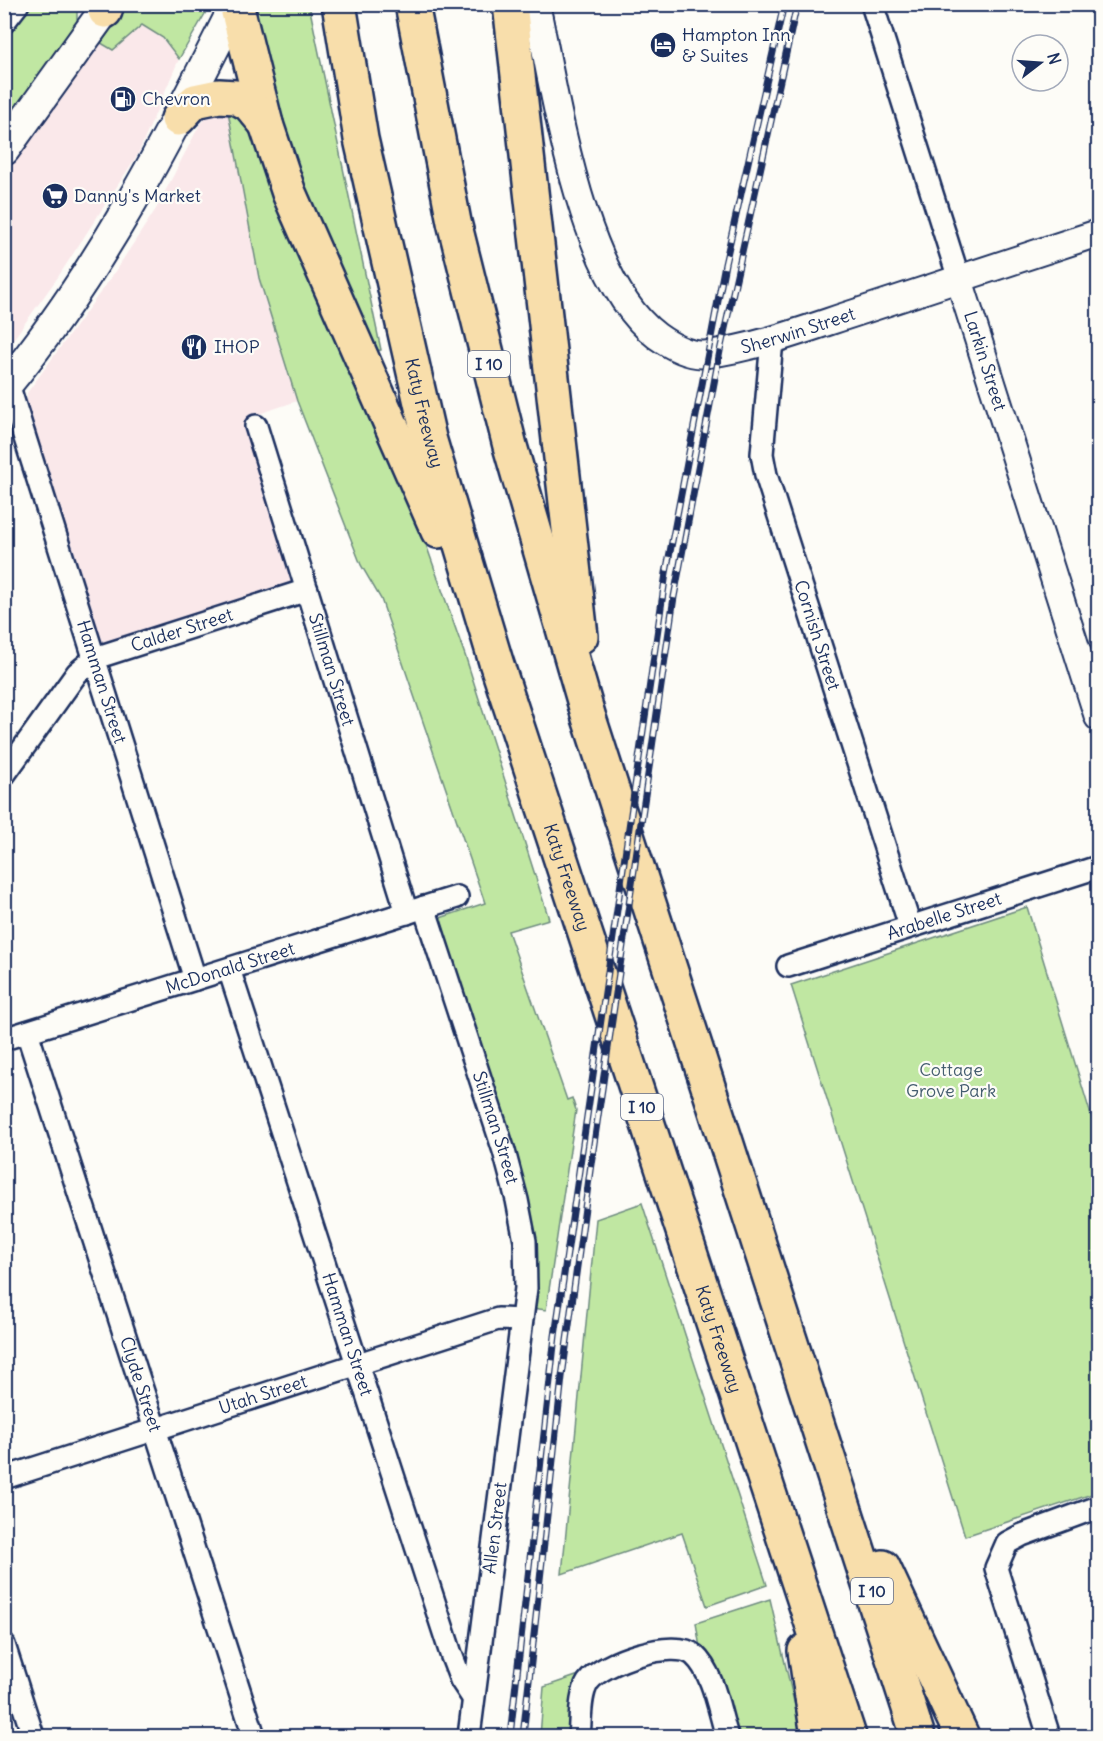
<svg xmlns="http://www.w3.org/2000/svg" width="1103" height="1741" viewBox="0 0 1103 1741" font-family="Delius,sans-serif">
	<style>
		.built { fill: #fae8ea }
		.green { fill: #c0e7a2; stroke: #6e8b80; stroke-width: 1.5 }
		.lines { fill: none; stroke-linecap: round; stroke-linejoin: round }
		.minor-casing { stroke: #1b2f5e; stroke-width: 26 }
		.tertiary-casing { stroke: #1b2f5e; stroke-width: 30 }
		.secondary-casing { stroke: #1b2f5e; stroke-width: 34 }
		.motorway-casing { stroke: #1b2f5e; stroke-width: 38 }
		.minor { stroke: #fdfcf7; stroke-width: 21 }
		.tertiary { stroke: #fdfcf7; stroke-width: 26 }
		.secondary { stroke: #fdfcf7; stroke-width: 30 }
		.motorway { stroke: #f8deab; stroke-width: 33 }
		.rail-casing { stroke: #1b2f5e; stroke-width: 7 }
		.rail { stroke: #fdfcf7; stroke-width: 4.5; stroke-dasharray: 14; stroke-linecap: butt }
		.labels { text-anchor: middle; stroke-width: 4.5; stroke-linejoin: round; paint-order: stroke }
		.shield { fill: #fdfcf7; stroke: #5f6c8c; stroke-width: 1.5 }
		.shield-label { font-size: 16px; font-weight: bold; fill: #1b2f5e }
		.poi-label { font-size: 18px; fill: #1b2f5e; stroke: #fdfcf7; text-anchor: start }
		.street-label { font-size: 18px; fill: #1b2f5e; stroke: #fdfcf7 }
		.park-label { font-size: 18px; fill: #445d6f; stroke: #fdfcf7 }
	</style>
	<rect width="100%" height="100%" fill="#fdfcf7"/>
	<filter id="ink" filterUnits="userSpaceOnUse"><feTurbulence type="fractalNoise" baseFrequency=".0167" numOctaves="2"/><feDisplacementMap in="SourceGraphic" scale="12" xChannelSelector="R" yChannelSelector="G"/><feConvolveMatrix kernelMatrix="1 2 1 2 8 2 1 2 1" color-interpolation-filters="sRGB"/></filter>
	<g filter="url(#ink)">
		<!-- built -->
		<g class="built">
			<polygon points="142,25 163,38 179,59 138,154 58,277 5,351 5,176 101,43 113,50"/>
			<polygon points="227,106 259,278 297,401 247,418 294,572 294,579 288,589 104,645 98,640 27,408 27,393 110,279 156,209 200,124 213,112"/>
		</g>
		<!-- green -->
		<g class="green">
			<polygon points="28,5 77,5 77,21 5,125 5,37"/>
			<polygon points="128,5 210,5 179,59 163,38 142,25 113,50 101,43"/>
			<polygon points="260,5 309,5 381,350 368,353 301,196 253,19"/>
			<polygon points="227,106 244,111 391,445 466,658 549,919 508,931 567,1100 572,1098 576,1110 546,1310 532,1308 517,1158 440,918 485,903 381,599 361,565 297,401 259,278"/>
			<polygon points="1027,907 1098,1138 1098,1492 965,1536 791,985"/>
			<polygon points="642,1203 767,1585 707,1606 682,1533 562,1574 596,1219"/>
			<polygon points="770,1599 802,1736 739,1736 715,1666 700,1648 696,1623"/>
			<polygon points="585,1673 573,1736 540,1736 544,1687"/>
		</g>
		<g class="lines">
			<defs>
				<g id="minor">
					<polyline points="872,4 959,279"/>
					<polyline points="4,22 18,4"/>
					<path id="s1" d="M772,340l-10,114 4,21 144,451"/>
					<path id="s2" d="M8,384l187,595"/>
					<path id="s3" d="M256,426l151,487"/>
					<path id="s4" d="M4,775l73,-102 18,-15 212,-68"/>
					<path id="s5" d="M424,907l80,244 13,49 8,41 1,47 -57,448"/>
					<path id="s6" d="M788,966l310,-99"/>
					<path id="s7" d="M229,969l222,685 10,26 12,18"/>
					<path id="s8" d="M27,1032l227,704"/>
					<path id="s9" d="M4,1039l453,-142"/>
					<path id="s10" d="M4,1478l494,-159 23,1"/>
					<polyline points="4,1645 33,1736"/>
					<path d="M579,1736c2,-16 0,-40 9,-54 14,-20 87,-44 106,-27 20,18 25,57 33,81"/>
					<polyline points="1049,1736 996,1568 1007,1543 1022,1535 1098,1507"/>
				</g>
				<g id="tertiary">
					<path id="s11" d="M536,4c20,91 44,275 121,332 14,10 33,21 51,18 52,-7 103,-27 153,-43 79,-26 158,-52 237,-78"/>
					<path id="s12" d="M959,279l139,438"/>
				</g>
				<g id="secondary">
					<polyline points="4,150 109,4"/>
					<path d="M4,388c96,-116 165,-250 232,-384"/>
				</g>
				<g id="motorway">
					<polyline points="236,4 266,124 289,193 438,531"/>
					<path id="s13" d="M339,4l22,135 68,299 67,224 353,1074"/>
					<polyline points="412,4 454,222 510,446 589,718 918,1736"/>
					<polyline points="510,4 581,636"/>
					<polyline points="105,11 106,4"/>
					<polyline points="178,119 195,101 219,96 236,97 249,104 266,124"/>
					<polyline points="883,1567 962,1736"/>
					<polyline points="805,1651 818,1736"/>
				</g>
			</defs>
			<!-- minor casing -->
			<use href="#minor" class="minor-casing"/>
			<!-- tertiary casing -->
			<use href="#tertiary" class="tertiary-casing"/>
			<!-- secondary casing -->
			<use href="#secondary" class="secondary-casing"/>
			<!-- motorway casing -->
			<use href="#motorway" class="motorway-casing"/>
			<!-- minor -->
			<use href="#minor" class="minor"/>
			<!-- tertiary -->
			<use href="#tertiary" class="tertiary"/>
			<!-- secondary -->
			<use href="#secondary" class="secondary"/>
			<!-- motorway -->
			<use href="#motorway" class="motorway"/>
			<defs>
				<g id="rail">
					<polyline points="510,1736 555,1336 666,573 725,264 784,4"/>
					<polyline points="523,1736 562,1377 590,1171 674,597 720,351 797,4"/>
				</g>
			</defs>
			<!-- rail casing -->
			<use href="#rail" class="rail-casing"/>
			<!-- rail -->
			<use href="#rail" class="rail"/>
		</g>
	</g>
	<!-- icons -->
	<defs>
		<symbol id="hotel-disc" viewBox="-11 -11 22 22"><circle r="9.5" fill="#1b2f5e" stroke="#fdfcf7"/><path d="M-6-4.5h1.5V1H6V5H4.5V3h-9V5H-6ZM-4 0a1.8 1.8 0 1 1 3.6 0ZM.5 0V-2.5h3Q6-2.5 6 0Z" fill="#fff"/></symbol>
		<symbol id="fuel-disc" viewBox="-11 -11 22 22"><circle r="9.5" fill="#1b2f5e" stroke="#fdfcf7"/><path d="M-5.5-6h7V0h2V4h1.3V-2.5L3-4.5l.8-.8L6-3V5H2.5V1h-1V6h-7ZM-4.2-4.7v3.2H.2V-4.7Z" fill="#fff"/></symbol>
		<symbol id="supermarket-disc" viewBox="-11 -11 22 22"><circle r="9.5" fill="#1b2f5e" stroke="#fdfcf7"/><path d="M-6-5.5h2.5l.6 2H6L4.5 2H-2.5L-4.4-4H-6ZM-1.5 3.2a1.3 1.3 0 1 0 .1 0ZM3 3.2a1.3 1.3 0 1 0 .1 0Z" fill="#fff"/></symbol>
		<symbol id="restaurant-disc" viewBox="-11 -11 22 22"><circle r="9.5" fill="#1b2f5e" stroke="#fdfcf7"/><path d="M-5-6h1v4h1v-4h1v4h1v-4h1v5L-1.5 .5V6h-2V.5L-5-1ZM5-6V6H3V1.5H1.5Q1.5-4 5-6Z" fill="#fff"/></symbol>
	</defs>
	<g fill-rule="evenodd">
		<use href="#hotel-disc" x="648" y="30" width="30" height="30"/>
		<use href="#fuel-disc" x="108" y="84" width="30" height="30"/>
		<use href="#supermarket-disc" x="40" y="181" width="30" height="30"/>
		<use href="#restaurant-disc" x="179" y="332" width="30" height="30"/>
	</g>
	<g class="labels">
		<!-- shield labels -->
		<g class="shield">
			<rect x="468" y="351" width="42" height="26" rx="4.5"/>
			<rect x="621" y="1094" width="42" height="26" rx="4.5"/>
			<rect x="851" y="1578" width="42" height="26" rx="4.5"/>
		</g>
		<g class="shield-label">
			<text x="489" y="370">I 10</text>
			<text x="642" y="1113">I 10</text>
			<text x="872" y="1597">I 10</text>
		</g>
		<!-- poi labels -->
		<g class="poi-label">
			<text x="682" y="41">Hampton Inn<tspan x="682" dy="21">&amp; Suites</tspan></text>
			<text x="142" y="105">Chevron</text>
			<text x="74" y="202">Danny's Market</text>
			<text x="214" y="353">IHOP</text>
		</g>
		<!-- street labels -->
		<g class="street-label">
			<text dy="6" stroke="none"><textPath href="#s11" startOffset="508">Sherwin Street</textPath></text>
			<text dy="6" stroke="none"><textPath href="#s12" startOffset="86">Larkin Street</textPath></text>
			<text dy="6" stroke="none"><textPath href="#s13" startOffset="418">Katy Freeway</textPath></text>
			<text dy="6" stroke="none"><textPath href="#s4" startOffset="240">Calder Street</textPath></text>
			<text dy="6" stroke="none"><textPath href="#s1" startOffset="304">Cornish Street</textPath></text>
			<text dy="6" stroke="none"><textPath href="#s3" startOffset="255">Stillman Street</textPath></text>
			<text dy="6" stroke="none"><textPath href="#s2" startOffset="312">Hamman Street</textPath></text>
			<text dy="6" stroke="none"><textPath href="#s13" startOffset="904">Katy Freeway</textPath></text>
			<text dy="6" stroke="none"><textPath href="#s6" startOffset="164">Arabelle Street</textPath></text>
			<text dy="6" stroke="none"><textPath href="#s9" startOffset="237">McDonald Street</textPath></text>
			<text dy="6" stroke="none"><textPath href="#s5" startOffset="232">Stillman Street</textPath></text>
			<text dy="6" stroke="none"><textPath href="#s7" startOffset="384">Hamman Street</textPath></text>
			<text dy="6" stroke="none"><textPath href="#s13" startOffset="1390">Katy Freeway</textPath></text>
			<text dy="6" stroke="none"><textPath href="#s8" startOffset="370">Clyde Street</textPath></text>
			<text dy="6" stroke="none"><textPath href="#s10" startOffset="272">Utah Street</textPath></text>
			<text transform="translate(495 1528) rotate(-83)" y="6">Allen Street</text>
		</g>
		<!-- park labels -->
		<g class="park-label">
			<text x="951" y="1076">Cottage<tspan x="951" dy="21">Grove Park</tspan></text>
		</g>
	</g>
	<!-- margin -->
	<rect width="1103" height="1741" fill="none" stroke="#fdfcf7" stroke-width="24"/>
	<rect x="12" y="12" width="1079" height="1717" fill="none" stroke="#1b2f5e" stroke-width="2" filter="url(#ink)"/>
	<!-- north arrow -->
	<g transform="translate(1040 63) rotate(73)"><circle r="28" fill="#fdfcf7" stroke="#a3aaba" stroke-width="1.5"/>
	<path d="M0-4.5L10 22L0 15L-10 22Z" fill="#1b2f5e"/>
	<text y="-9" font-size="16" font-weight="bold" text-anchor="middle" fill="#1b2f5e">N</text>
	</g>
</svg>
